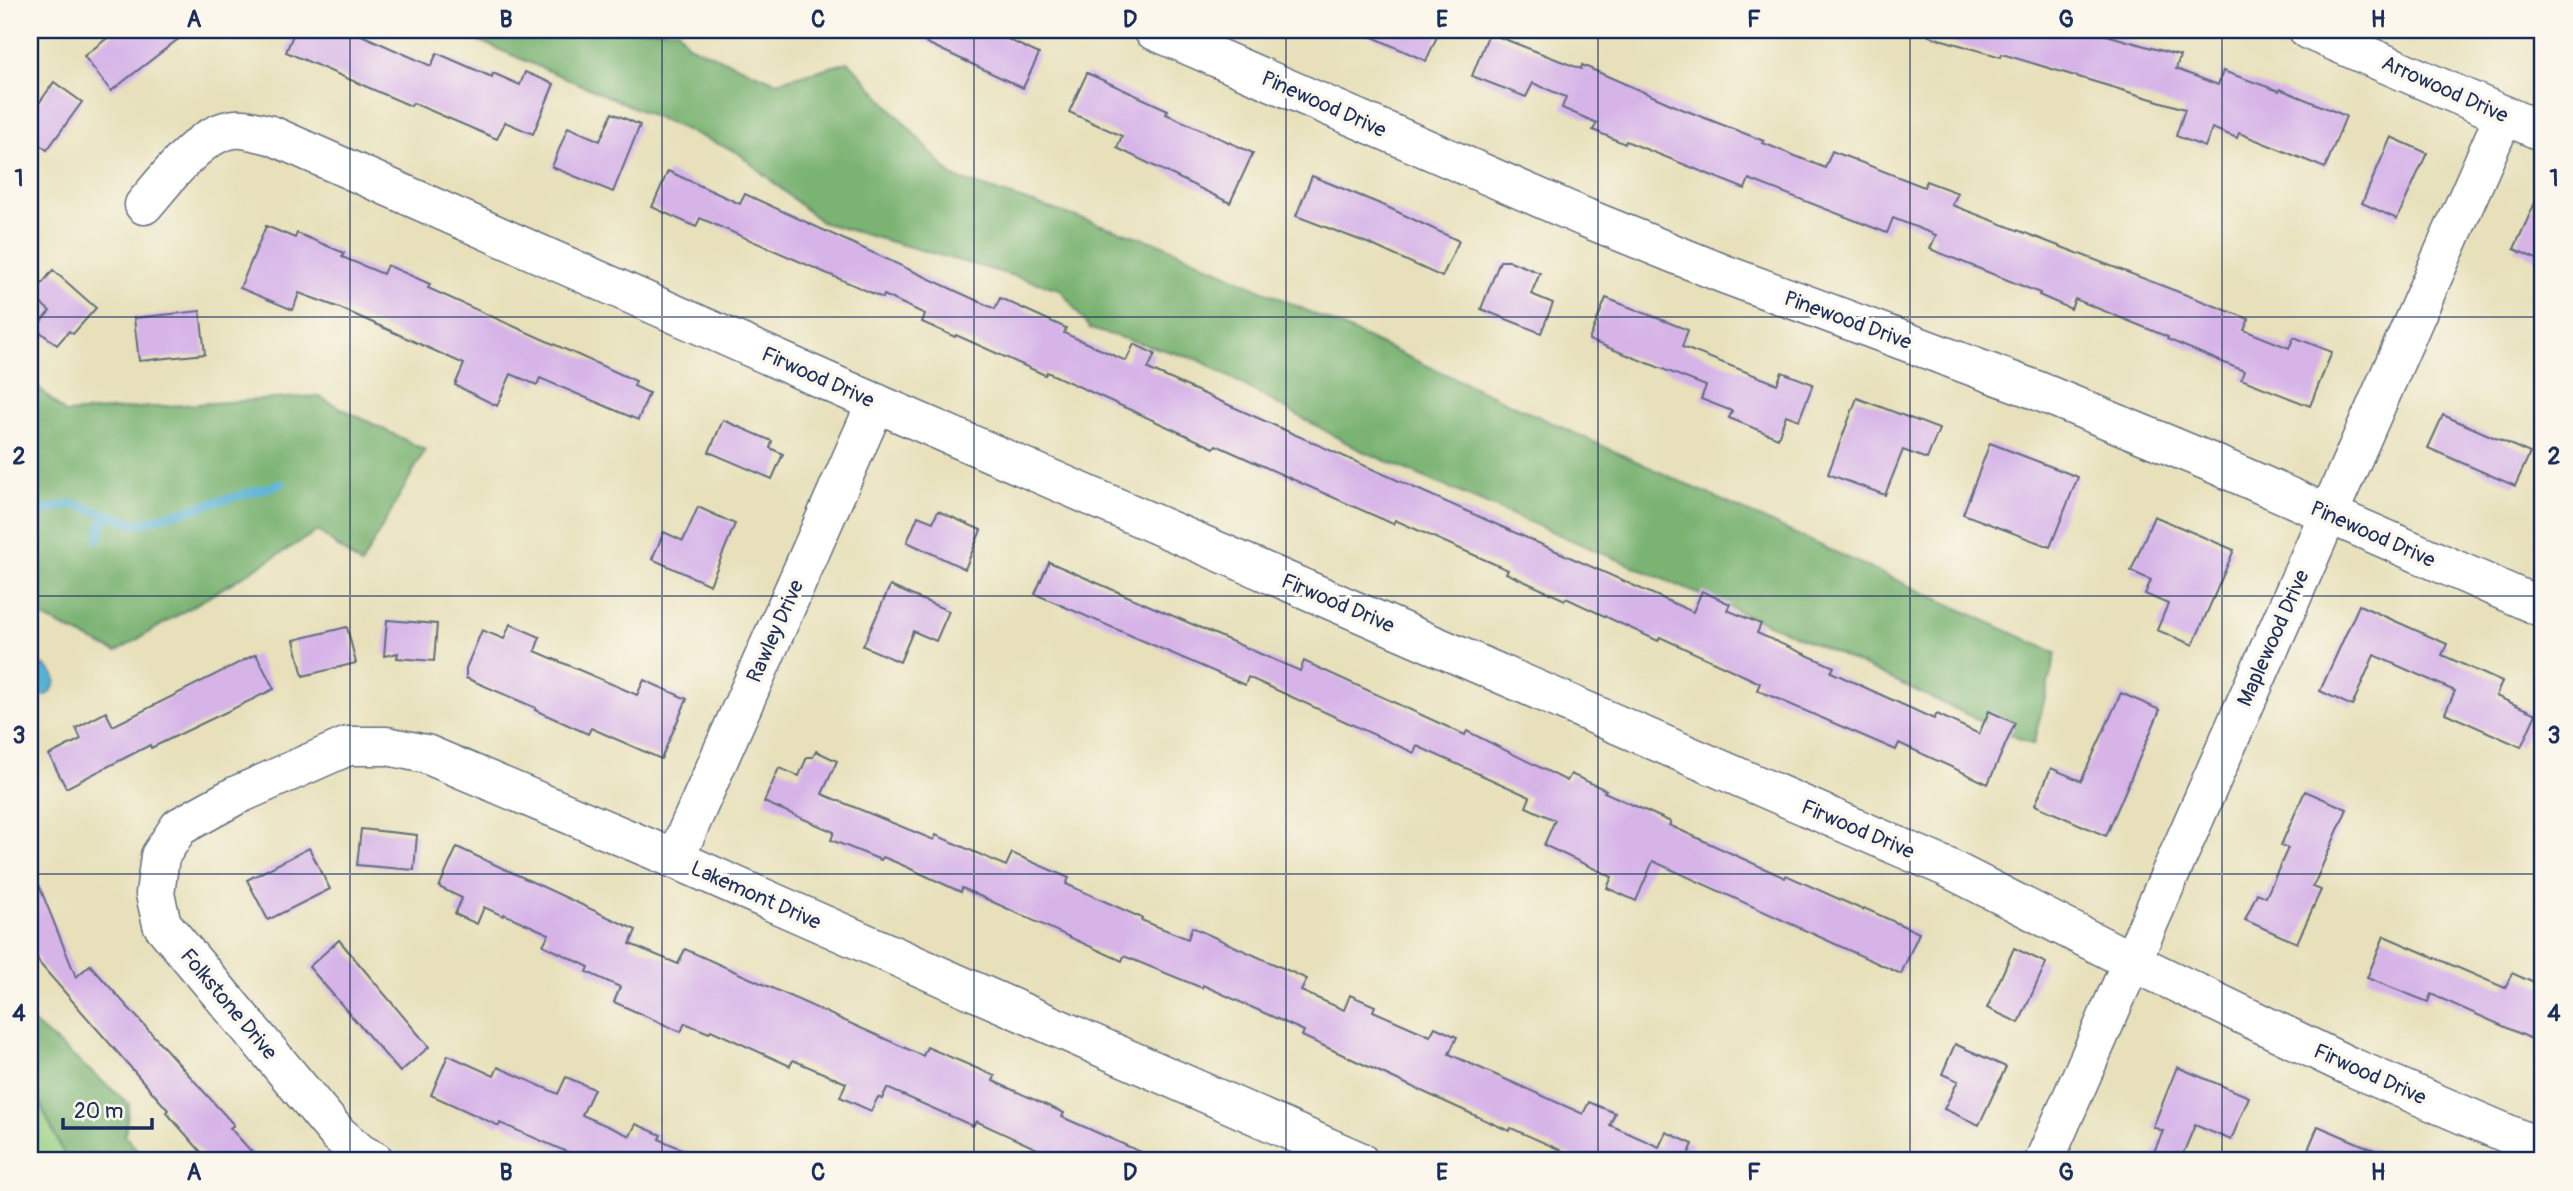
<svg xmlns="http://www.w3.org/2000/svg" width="2573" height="1191" viewBox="0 0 2573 1191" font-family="Pangolin,sans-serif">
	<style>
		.green { fill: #99d184; stroke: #5a8071; stroke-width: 2 }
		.forest { fill: #7ab372; stroke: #4a7168; stroke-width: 2 }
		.water { fill: #57b1d5; stroke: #39709a; stroke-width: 2 }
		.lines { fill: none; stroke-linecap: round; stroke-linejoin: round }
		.stream { stroke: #57b1d5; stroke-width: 9 }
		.building { fill: #d6b4e8 }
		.minor-casing { stroke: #626d7e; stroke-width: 41 }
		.minor { stroke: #fff; stroke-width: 38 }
		.grid { fill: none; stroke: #1b2f5e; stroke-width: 2; stroke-opacity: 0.55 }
		.labels { text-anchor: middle; stroke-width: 7; stroke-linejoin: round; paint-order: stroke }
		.street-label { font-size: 21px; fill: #1b2f5e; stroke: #fbf7ec }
		.neatline { fill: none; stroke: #1b2f5e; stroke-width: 2.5 }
		.grid-label { font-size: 23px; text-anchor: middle; font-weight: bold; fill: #1b2f5e }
	</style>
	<rect width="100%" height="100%" fill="#fbf7ec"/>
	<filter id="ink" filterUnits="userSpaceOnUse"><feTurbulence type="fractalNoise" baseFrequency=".0143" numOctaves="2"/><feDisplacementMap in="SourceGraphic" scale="14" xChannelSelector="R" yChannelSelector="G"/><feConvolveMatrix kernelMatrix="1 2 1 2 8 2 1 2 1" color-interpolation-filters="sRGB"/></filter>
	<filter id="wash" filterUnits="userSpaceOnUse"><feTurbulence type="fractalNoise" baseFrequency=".00686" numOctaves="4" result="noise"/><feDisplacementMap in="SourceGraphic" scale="28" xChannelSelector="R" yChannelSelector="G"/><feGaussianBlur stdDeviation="1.57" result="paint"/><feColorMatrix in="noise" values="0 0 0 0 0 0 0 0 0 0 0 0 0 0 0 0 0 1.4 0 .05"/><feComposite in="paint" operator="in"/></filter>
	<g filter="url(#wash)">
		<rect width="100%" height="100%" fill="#e7e0ba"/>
		<!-- green -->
		<polygon class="green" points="30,1072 109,1161 30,1161"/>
		<!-- forest -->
		<g class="forest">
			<polygon points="454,30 678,30 688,45 776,82 849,62 953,177 1163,245 2056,653 2033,745 1829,650 1358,449 1199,360 1090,329 1060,289 821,222 737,152"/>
			<polygon points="30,379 65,413 317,396 425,450 361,565 318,531 116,652 30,611"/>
			<polygon points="30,1020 129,1104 125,1136 147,1161 67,1161 30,1082"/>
		</g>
		<!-- water -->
		<path class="water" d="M43,665c14,9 18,19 3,30l-16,-2v-27z"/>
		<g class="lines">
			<!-- stream -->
			<g class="stream">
				<polyline points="30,513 74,504 137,524 281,484"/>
				<polyline points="98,540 105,514"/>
			</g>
		</g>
		<g id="blocks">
			<!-- building -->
			<g class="building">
				<polygon points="118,30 190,30 111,91 84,56"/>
				<polygon points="295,30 350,30 431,66 437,53 492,77 493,73 520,85 525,72 554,84 533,134 505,122 497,139 413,103 411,106 286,52"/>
				<polygon points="899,30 988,30 1039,54 1023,88"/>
				<polygon points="1357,30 1440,30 1426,61"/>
				<polygon points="1930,30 2089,30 2180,56 2176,69 2218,85 2223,71 2279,91 2280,89 2346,116 2325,168 2239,133 2237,138 2212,128 2205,147 2176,136 2185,109 2002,54 2001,57 1929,36"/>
				<polygon points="1489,33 1581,69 1582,65 1682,109 1764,141 1763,143 1825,168 1832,151 1924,187 1926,181 1958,193 1952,205 2249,319 2244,330 2289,348 2294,337 2332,352 2310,406 2241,379 2244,371 2167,339 2168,337 2075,299 2071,309 2039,295 2040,293 1930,249 1936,235 1893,218 1887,233 1749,179 1745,189 1626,141 1625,144 1593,130 1597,123 1562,108 1566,97 1533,83 1526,97 1472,76"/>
				<polygon points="1087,73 1168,110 1166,114 1253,153 1230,203 1117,148 1122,136 1069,112"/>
				<polygon points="54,82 82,102 47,150 30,138 30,116"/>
				<polygon points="612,113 640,125 613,192 552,167 568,127 600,141"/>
				<polygon points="2391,137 2427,153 2397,219 2362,203"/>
				<polygon points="668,171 740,204 745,194 995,309 1000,298 1066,328 1064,333 1126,361 1134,344 1155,354 1148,369 1693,612 1702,591 1730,604 1727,610 1761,624 1757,633 1834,667 1831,672 1934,719 1937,714 1979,734 1989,711 2015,723 1988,784 1899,743 1896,750 1757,690 1760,683 1660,637 1658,641 1566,598 1565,600 1506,573 1508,570 1395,520 1393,524 1216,445 1214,448 1047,372 1045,375 956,335 955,337 922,322 925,314 884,295 883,298 700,218 696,227 652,207"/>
				<polygon points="1312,176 1385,206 1459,241 1442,277 1370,244 1296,216"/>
				<polygon points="2543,185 2543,262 2514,249"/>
				<polygon points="266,226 295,238 297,233 344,253 342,257 383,274 387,265 430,284 428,288 636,381 634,386 649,393 638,420 540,378 537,385 511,374 497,406 455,385 464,364 340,308 299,293 293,310 240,288"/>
				<polygon points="1500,261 1510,261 1540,273 1531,294 1553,303 1541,333 1481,309"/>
				<polygon points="53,270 96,308 73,334 69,331 57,345 35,328 50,311 32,296"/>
				<polygon points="1606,298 1688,330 1682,347 1777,384 1782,372 1813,384 1799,420 1786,415 1778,438 1729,418 1732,411 1701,399 1706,386 1589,340"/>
				<polygon points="200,311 205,354 139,361 134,318"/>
				<polygon points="1857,398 1939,429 1927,459 1903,450 1885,495 1828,474"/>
				<polygon points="2443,415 2530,453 2515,486 2428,448"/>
				<polygon points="723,420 772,441 770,448 783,454 772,479 709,452"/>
				<polygon points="1990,443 2078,477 2050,547 1963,514"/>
				<polygon points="698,507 735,524 710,585 652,559 664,532 683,541"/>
				<polygon points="938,511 981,530 965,569 907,542 918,516 933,522"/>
				<polygon points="2154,516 2234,550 2193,645 2157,630 2168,604 2145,594 2151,580 2131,571"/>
				<polygon points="1049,562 1300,671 1304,661 1465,735 1467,731 1567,781 1571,774 1606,790 1604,792 1671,822 1669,825 1785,878 1786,875 1863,910 1864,908 1919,933 1901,974 1653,861 1636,901 1607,888 1612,877 1544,845 1555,820 1526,807 1530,797 1417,746 1414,753 1248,677 1245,685 1035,594"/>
				<polygon points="890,586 949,611 936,641 913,631 900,662 863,646"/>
				<polygon points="2359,605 2447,644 2442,655 2502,682 2496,696 2536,714 2521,747 2445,713 2455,691 2374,655 2352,706 2320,691"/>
				<polygon points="387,620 437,624 434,661 397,658 398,653 384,656"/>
				<polygon points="510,624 540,637 535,651 637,695 644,680 687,699 661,759 591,728 588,734 535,710 536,708 466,678 466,668 482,630 504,639"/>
				<polygon points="347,627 356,663 303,676 294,640"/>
				<polygon points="256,654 274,689 151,748 150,745 66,788 49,755 81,739 76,728 106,712 113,726"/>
				<polygon points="2121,693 2160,710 2106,836 2035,805 2051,768 2081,781"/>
				<polygon points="816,751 837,761 822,794 934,840 936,835 1006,866 1012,853 1069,878 1066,884 1142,918 1141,920 1188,939 1192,927 1307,979 1301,991 1344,1010 1350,995 1375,1006 1373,1011 1430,1036 1435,1027 1457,1037 1449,1054 1583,1114 1589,1102 1615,1113 1610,1125 1659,1147 1666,1132 1693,1144 1686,1160 1690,1161 1585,1161 1511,1128 1509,1131 1380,1072 1302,1036 1304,1031 1203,985 1202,988 1124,956 1122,961 962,888 961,892 900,864 883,857 881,860 831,840 834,832 764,802 779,768 799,776 807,757 813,757"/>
				<polygon points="2305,791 2347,809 2313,887 2321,890 2297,943 2245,920 2257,893 2266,897 2288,848 2281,845"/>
				<polygon points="361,829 417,835 414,870 357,865"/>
				<polygon points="457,847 636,930 630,944 678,964 685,949 923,1056 927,1047 995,1076 993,1081 1064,1113 1062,1117 1161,1161 1063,1161 976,1121 973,1126 887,1088 882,1099 878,1097 871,1111 840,1097 846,1083 793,1060 790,1066 711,1030 709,1033 685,1023 681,1032 614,1002 620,987 587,972 589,967 543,945 549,934 504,914 503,916 484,907 477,924 455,914 462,898 439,887"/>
				<polygon points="309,848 330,889 268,920 247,880"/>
				<polygon points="30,863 76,977 90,965 234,1125 230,1128 260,1161 209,1161 166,1112 168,1110 40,964 35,953 30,955"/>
				<polygon points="2384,936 2505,988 2512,973 2543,987 2543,1044 2431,994 2428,1002 2367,978"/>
				<polygon points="339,940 429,1047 400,1072 309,967"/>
				<polygon points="2014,948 2046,963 2019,1023 1987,1008"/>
				<polygon points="1955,1044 2006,1067 1979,1125 1944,1109 1958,1081 1942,1074"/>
				<polygon points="448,1055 494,1076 498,1067 558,1094 566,1077 594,1089 582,1115 630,1136 636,1124 661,1135 659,1139 708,1161 588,1161 500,1123 499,1126 431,1095"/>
				<polygon points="2177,1067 2249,1097 2231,1140 2195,1125 2180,1161 2150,1161 2163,1131 2153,1127"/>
				<polygon points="2318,1126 2400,1161 2303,1161"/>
			</g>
		</g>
	</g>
	<g filter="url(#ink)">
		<use href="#blocks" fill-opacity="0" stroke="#626d7e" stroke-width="2"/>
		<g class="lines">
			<defs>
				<g id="minor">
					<polyline points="1153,30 1586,218 1724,274 2036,390 2210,462 2543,608"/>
					<polyline points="2308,30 2543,132"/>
					<path d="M144,205c23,-26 60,-80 99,-76 9,1 19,4 28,6l605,268 1070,464 185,94 218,105 194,83"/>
					<polyline points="675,859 876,403"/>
					<polyline points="375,1161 360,1153 338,1134 162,924 155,894 160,856 179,827 235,796 348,746 387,746 426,754 675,859 1359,1161"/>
					<polyline points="2044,1161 2504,115"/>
				</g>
			</defs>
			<!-- minor casing -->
			<use href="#minor" class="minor-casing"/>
			<!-- minor -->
			<use href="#minor" class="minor"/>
		</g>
	</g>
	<!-- grid -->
	<path class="grid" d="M350,30v1131M662,30v1131M974,30v1131M1286,30v1131M1598,30v1131M1910,30v1131M2222,30v1131M30,317h2513M30,596h2513M30,874h2513"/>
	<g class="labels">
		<!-- street labels -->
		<g class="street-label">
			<text transform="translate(2445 89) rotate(24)" y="7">Arrowood Drive</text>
			<text transform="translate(1324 104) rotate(24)" y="7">Pinewood Drive</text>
			<text transform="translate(1848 320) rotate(20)" y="7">Pinewood Drive</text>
			<text transform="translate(818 377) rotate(24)" y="7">Firwood Drive</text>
			<text transform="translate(2373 534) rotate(24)" y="7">Pinewood Drive</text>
			<text transform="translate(1338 603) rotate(23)" y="7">Firwood Drive</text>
			<text transform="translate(775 631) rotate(-66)" y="7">Rawley Drive</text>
			<text transform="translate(2273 638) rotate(-66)" y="7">Maplewood Drive</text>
			<text transform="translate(1858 829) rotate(23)" y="7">Firwood Drive</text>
			<text transform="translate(756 895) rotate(24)" y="7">Lakemont Drive</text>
			<text transform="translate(229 1004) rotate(50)" y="7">Folkstone Drive</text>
			<text transform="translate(2370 1074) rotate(24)" y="7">Firwood Drive</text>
		</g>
	</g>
	<!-- margin -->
	<rect width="2573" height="1191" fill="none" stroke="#fbf7ec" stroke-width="77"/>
	<!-- scale -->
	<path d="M63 1118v10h89v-10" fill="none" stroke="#1b2f5e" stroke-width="3.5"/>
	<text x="74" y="1118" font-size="21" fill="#1b2f5e" stroke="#fbf7ec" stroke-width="5" paint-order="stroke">20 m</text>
	<rect x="38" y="38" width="2496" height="1114" class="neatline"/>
	<g class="grid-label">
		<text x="194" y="27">A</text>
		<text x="506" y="27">B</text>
		<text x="818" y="27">C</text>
		<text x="1130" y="27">D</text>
		<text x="1442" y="27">E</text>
		<text x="1754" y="27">F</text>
		<text x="2066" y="27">G</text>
		<text x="2378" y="27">H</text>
		<text x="19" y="186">1</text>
		<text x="2554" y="186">1</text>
		<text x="19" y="464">2</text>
		<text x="2554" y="464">2</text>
		<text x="19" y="743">3</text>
		<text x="2554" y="743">3</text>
		<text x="19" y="1021">4</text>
		<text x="2554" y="1021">4</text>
		<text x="194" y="1180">A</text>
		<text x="506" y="1180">B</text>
		<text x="818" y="1180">C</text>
		<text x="1130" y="1180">D</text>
		<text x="1442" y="1180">E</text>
		<text x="1754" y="1180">F</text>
		<text x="2066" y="1180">G</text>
		<text x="2378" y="1180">H</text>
	</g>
</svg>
